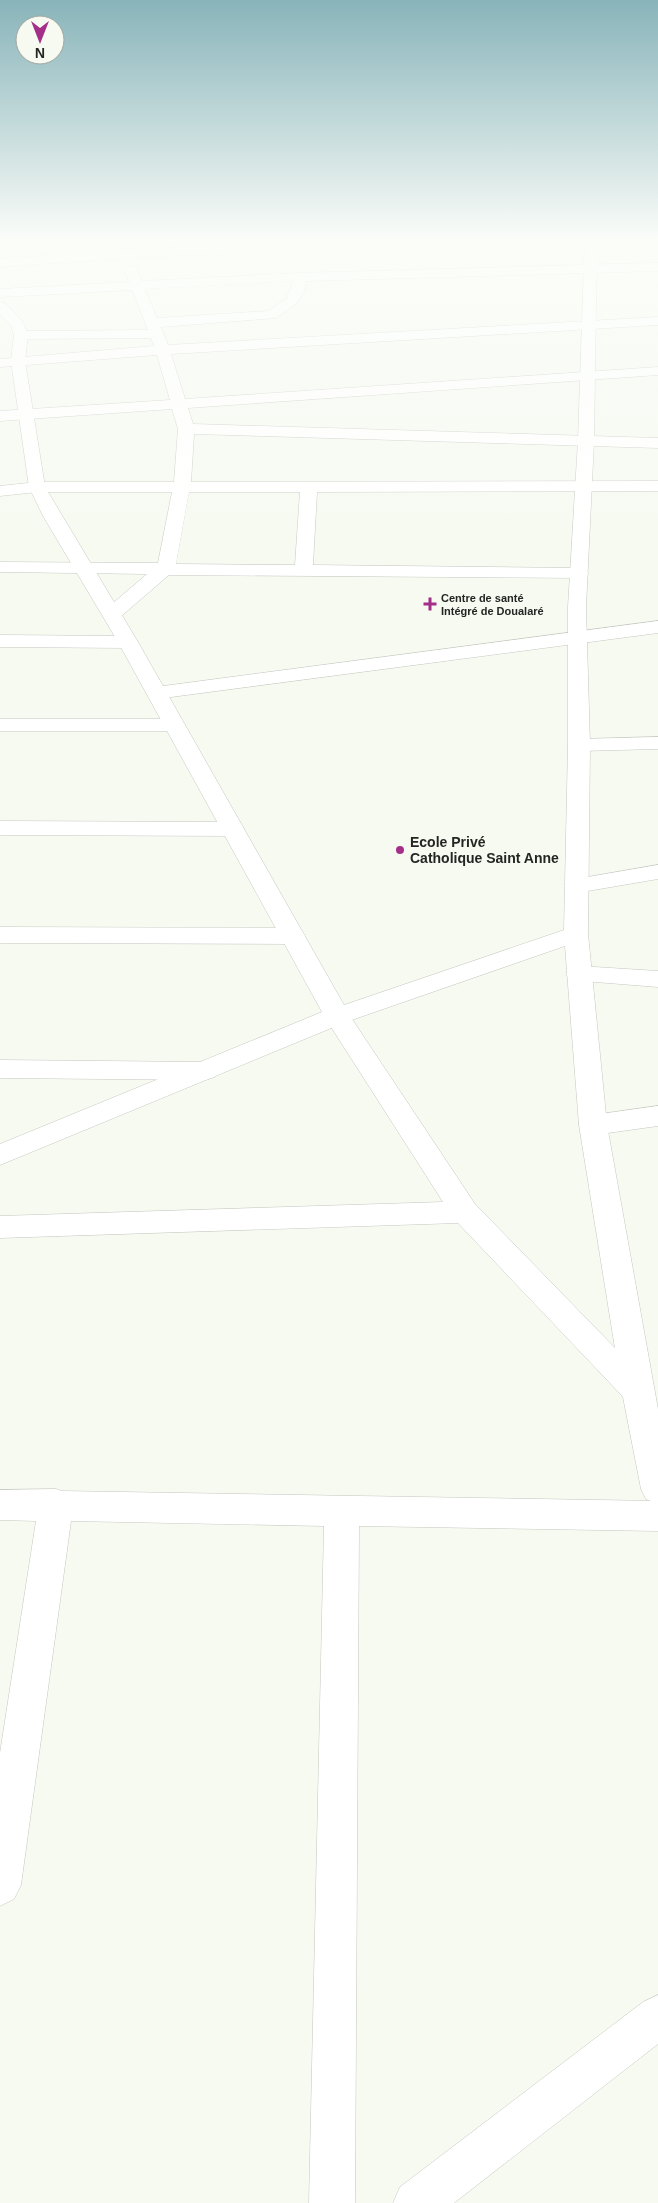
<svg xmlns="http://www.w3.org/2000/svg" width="658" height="2203" viewBox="0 0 658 2203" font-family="Arial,sans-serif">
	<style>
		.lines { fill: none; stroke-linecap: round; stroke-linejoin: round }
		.minor-casing { stroke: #c4c8c0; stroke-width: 1 }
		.tertiary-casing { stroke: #c4c8c0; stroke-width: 1 }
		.minor { fill: #fff; fill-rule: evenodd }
		.tertiary { fill: #fff; fill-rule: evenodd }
		.poi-dot { fill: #a32f89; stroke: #f6faf1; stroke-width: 2 }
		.labels { text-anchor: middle; stroke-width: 4; stroke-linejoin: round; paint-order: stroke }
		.far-poi-label { font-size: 11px; font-weight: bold; fill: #242623; stroke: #f6faf1; text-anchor: start }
		.poi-label { font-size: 14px; font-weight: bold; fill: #242623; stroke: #f6faf1; text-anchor: start }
	</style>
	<rect width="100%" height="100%" fill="#f6faf1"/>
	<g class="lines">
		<defs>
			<g id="minor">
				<polygon points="387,238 473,238 467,242 125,258 0,267 0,259 125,250"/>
				<path d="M658,263v8l-352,10 -1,9 -8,13 -21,15 -115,9 7,18 490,-28v8l-487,29 14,45 473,-32v8l-470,33 5,16 465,14v10l-464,-14 -3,48 467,-1v10l-341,1 -4,73 266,3 7,2 2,4 -2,4 -417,-3 -50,43h-14l-3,-4 3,-4 42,-36 -147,-2v-10l158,1 14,-71h-135l-37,4v-10l37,-4h137l4,-53 -6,-20 -172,12v-10l170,-11 -13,-45 -157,12v-8l154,-13 -3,-8 -130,1 -7,-4 7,-4 127,-1 -16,-40 -132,7v-8l129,-7 -5,-12 7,-4 5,1 6,14 158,-8zM293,281l-6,17 -19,13 -111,7 -12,-29zM189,492h111l-5,73 -119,-1z"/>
				<polygon points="658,621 658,633 156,699 149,697 146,693 149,689 156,687"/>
				<polygon points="0,635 128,636 135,638 138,642 135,646 128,648 0,647"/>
				<polygon points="0,719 174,719 181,721 185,725 181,729 174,731 0,731"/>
				<polygon points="658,737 658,749 579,751 571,750 568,745 571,740 579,739"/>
				<polygon points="0,821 233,822 241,824 244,829 241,834 233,836 0,835"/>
				<polygon points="658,865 658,879 576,893 568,891 564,886 568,881 576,879"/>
				<polygon points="0,927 293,928 302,931 305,936 302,941 293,944 0,943"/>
				<polygon points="579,966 658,971 658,987 570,980 566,974 570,968"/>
				<polygon points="337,1007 346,1010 475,1204 649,1383 654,1392 649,1401 638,1405 627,1401 458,1223 0,1238 0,1216 443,1202 324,1016 328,1010"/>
				<polygon points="0,1060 205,1062 215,1065 218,1071 215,1077 205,1080 0,1078"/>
				<polygon points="658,1106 658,1126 593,1135 583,1132 579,1125 583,1118 593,1115"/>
				<polygon points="56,1489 62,1491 658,1501 658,1531 359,1526 355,2203 309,2203 324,1526 71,1521 21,1885 14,1899 0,1906 0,1753 36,1521 0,1520 0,1490"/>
				<polygon points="658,1995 658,2044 454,2203 393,2203 400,2187 643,2002"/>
			</g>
			<polygon id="tertiary" points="585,238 597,238 594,441 586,607 590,745 588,934 607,1125 658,1409 658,1504 646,1499 641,1489 622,1392 579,1125 565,946 346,1022 0,1165 0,1144 322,1012 118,642 43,516 29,487 11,361 14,335 11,326 0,314 0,302 5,303 23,322 28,335 25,361 45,487 138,642 344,1005 564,930 568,745 568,607 578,441"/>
		</defs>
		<!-- minor casing -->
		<use href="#minor" class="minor-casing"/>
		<!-- tertiary casing -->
		<use href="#tertiary" class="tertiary-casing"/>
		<!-- minor -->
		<use href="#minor" class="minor"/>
		<!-- tertiary -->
		<use href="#tertiary" class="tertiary"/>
	</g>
	<!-- sky -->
	<linearGradient id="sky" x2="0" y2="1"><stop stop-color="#88b4ba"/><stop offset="0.44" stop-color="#fbfdf9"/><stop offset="1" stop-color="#fbfdf9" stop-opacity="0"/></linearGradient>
	<rect width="658" height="546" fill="url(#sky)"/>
	<!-- markers -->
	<g class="poi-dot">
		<path d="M427.5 596.5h5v5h5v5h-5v5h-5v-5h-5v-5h5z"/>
		<circle cx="400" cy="850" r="5"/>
	</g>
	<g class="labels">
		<!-- far-poi labels -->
		<g class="far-poi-label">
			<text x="441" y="602">Centre de santé<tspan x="441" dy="13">Intégré de Doualaré</tspan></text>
		</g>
		<!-- poi labels -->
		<g class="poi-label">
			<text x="410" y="847">Ecole Privé<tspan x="410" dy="16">Catholique Saint Anne</tspan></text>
		</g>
	</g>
	<!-- north arrow -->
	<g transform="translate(40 40) rotate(180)"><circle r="24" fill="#f6faf1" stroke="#a2a59f"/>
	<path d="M0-4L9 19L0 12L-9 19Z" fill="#a32f89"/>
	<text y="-8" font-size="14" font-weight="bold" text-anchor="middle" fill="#242623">N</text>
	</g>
</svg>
